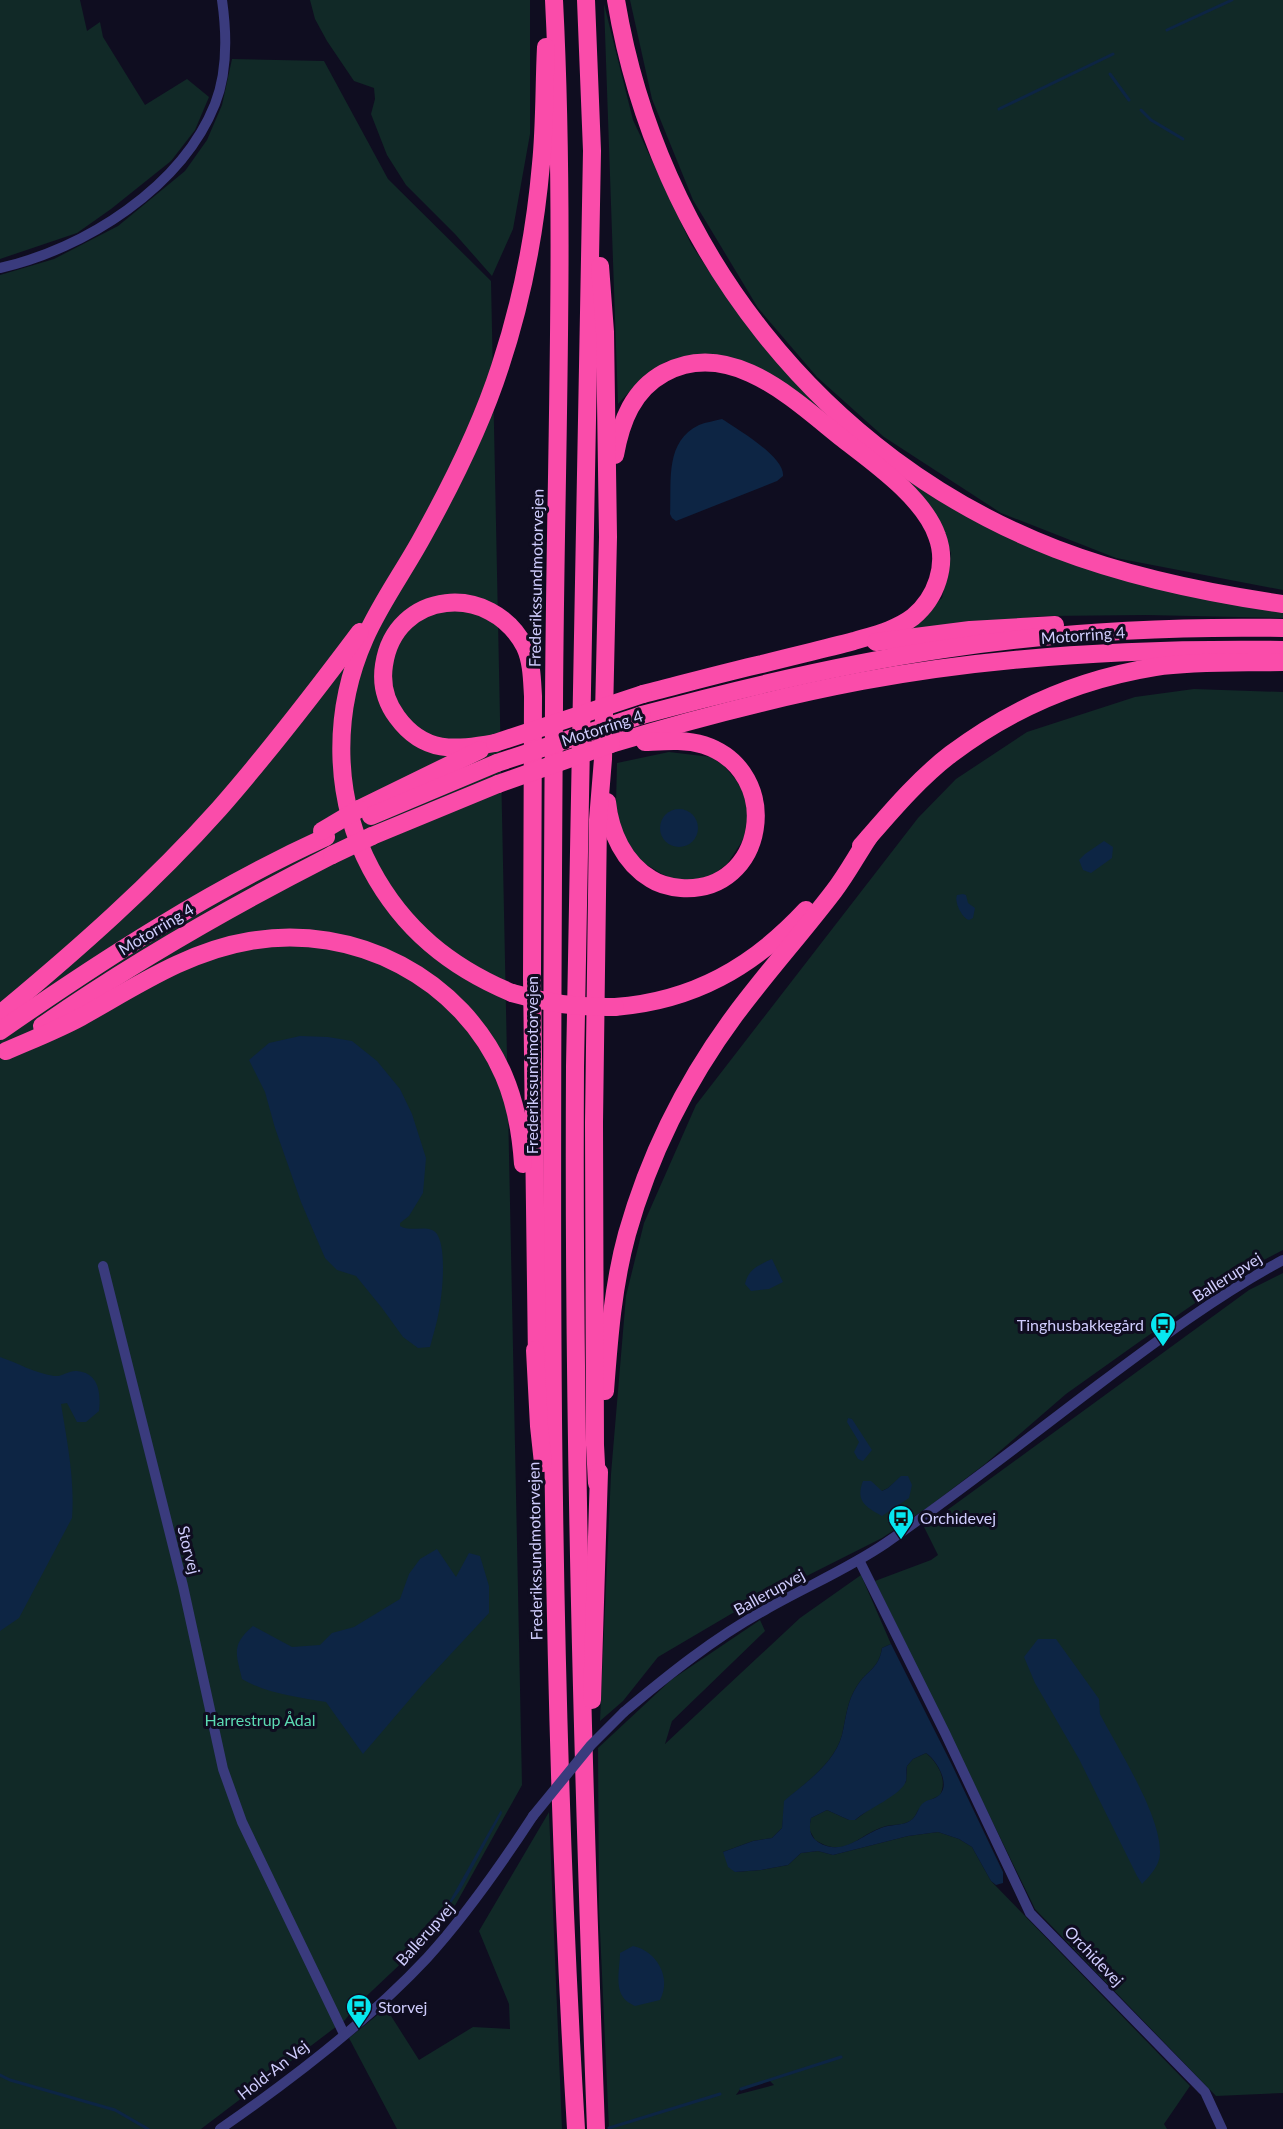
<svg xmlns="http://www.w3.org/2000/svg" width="1283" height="2129" viewBox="0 0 1283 2129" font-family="Lato,sans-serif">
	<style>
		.green { fill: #112927; fill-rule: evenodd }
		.water { fill: #0d2544; fill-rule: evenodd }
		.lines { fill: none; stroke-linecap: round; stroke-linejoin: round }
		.stream { stroke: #0d2544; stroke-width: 3 }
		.minor { stroke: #3a3b7d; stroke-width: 10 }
		.motorway { stroke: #fa4caa; stroke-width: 18 }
		.minor-bridge { stroke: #3a3b7d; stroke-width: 10 }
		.motorway-bridge { stroke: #fa4caa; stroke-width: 18 }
		.labels { text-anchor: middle; stroke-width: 6; stroke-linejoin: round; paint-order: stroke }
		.street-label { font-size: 16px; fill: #d0cdfe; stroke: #0f0d20 }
		.poi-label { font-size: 16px; fill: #d0cdfe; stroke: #0f0d20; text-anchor: start }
		.park-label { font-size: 16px; fill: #5cdbb3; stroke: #0f0d20 }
	</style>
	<rect width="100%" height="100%" fill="#0f0d20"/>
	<!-- green -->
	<g class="green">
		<polygon points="0,0 80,0 87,31 100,22 103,37 145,105 187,79 209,97 195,130 171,161 111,209 77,233 0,259"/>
		<polygon points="310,0 530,0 530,134 513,229 492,276 455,234 406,185 387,155 371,114 375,99 374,88 354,81 327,41 315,19"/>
		<polygon points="630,0 1283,0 1283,590 1116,558 1001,513 884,437 817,377 758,308 693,200 652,99"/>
		<polygon points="604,4 633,120 691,244 721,289 779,364 835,418 1005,534 1216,600 1283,613 1283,618 1147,615 1044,616 905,630 942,598 951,553 931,508 794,391 705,356 667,361 640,380 618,404"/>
		<polygon points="232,59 324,61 388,179 491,281 522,1785 447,1920 356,2006 345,2020 201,2129 0,2129 0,275 54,259 118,226 185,171 207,140 222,105"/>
		<path d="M1194,689l89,3v558l-46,24 -98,68 -73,52 -81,70 -58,44 -45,30 -151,76 -73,43 -35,44 -23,20 11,-247 15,-178 18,-73 52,-118 222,-287 38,-39 71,-47 108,-35zM902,1476l6,1 -39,31 13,-17 6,-3z"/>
		<polygon points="669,752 711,757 724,766 736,780 747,799 750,823 741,843 727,864 711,876 681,882 662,874 639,860 620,829 616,804 617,763"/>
		<polygon points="1283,1273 1283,2093 1216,2096 1035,1909 875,1581 931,1560 938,1555 924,1527 1249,1290"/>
		<path d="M861,1575l30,69 -9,4c-3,21 -15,22 -25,38 -10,15 -11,32 -15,49 -8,29 -36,47 -57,66l-3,27 -10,10 -19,3 -30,11 12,20 26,-2 27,-5 13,-12 17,-2 15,4 75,-19 30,-4 21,7 13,8 19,34 199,205 -26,38 3,5h-558l-10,-221 -1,-160 73,-68 89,-60 5,11 -93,90 -7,23 135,-126zM768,2079l6,6 -38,10 5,-7 27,-8z"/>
		<path d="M926,1753c12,10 22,27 14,42 -7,4 -13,6 -19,12 -5,4 -5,11 -11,14 -8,5 -19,3 -27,6 -27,9 -37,32 -68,13l-6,-11 2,-11 16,-8 22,10h6l51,-38 1,-16 6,-7z"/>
		<polygon points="549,1812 562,2129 397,2129 349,2038 386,2008 419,2060 473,2027 510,2029 509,2004 479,1931"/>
	</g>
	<!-- water -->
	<g class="water">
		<path d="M722,419c15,10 63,38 61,57l-6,5 -101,40 -4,-3 -2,-4c2,-32 -6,-72 29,-89 7,-3 16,-4 23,-6z"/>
		<circle cx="679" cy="828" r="19"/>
		<polygon points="1104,841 1113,847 1112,858 1091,873 1083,870 1079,860 1085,854"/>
		<path d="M963,894l3,1 2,8 7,5 -2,10 -4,2c-7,-2 -15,-18 -12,-25z"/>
		<path d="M300,1036l28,1 24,4 25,20 23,28 12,25 14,44 -3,35 -14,23 -9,7v3c10,6 22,0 32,4 17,6 10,66 7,81 -2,12 -6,24 -9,36l-12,1 -15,-11 -21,-29 -26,-32 -19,-6 -12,-12 -24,-56 -26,-74 -10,-36 -16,-32 20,-17z"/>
		<path d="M772,1259l11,23 -14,7 -18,2 -6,-7c3,-15 14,-19 27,-25z"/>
		<path d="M0,1357c18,6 34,16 54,19 8,1 15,-6 23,-5 22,2 24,22 22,40l-13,11h-9l-10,-19 -6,1c6,37 14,76 11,114l-53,100 -19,13z"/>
		<polygon points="848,1418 852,1419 872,1450 863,1461 858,1459 854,1452 859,1442 847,1422"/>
		<path d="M901,1476h7l4,9 -3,13 -27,18c-16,-9 -27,-15 -19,-35h8l11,10 6,-3z"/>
		<path d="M437,1549l19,28 13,-24 11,3 9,30v27l-67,72 -59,69 -37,-52c-29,-5 -58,-8 -84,-23 -6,-26 -11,-34 11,-53l39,21 28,-2 12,-12 22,-6 46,-28 9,-25 11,-15z"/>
		<path d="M1038,1639h18l43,60 1,15c18,35 61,101 60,139 0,12 -10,23 -18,31l-5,-8 -58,-117 -44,-76 -11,-26z"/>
		<path d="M891,1644l61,121 51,107v11l-7,2 -5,-4 -19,-34 -13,-8 -21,-7 -30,4 -75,19 -15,-4 -17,2 -13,12 -27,5 -26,2 -7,-5 -5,-15 30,-11 19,-3 10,-10 2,-27c22,-19 50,-37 58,-66 4,-17 5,-34 15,-49 10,-16 22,-17 25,-38zM926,1753c11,7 26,33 12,43 -5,4 -11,3 -16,8 -5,6 -6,15 -14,18 -8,4 -18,2 -27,6 -21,8 -39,29 -63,14 -9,-6 -9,-15 -7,-24l16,-8 22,10h6c12,-11 47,-25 51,-39 1,-4 0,-11 1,-15l6,-7z"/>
		<polygon points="501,1810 502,1813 461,1889 439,1920"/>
		<path d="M633,1946c24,5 39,32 27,54l-25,6c-4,-2 -10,-5 -12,-9 -8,-11 -3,-31 -3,-44z"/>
	</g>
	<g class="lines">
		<!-- stream -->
		<g class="stream">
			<polyline points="1167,30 1232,0"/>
			<polyline points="1110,74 1129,100"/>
			<polyline points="999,109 1113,54"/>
			<polyline points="1141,110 1151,120 1183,139"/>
			<polyline points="0,2075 10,2080 115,2110 148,2129"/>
			<polyline points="741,2089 841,2057"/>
			<polyline points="609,2128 720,2094"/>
		</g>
		<!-- minor -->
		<g class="minor">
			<path d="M0,268c85,-19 182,-81 215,-164 13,-33 12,-69 7,-104"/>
			<polyline points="103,1266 183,1586 223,1769 242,1822 344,2034"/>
			<polyline points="859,1560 945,1733 1030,1913 1205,2092 1222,2129"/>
			<path d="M624,1712c44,-37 90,-74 141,-102 40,-23 83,-41 121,-67 72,-50 142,-105 212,-158 60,-45 120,-90 185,-125"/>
			<path d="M220,2129c71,-49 148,-108 207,-171 40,-44 74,-93 106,-142"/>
		</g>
		<!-- motorway -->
		<g class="motorway">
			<path d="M554,0c12,235 1,471 0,706 -3,474 -7,949 22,1423"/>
			<path d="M586,0l6,151 -17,916c-2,354 8,708 21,1062"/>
			<path d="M616,0c41,246 205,458 440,549 73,28 150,44 227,55"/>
			<path d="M615,455c6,-34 18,-65 49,-82 67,-36 131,28 179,66 31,24 81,59 94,97 11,29 -1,62 -24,81 -17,13 -39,18 -59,24 -30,8 -61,15 -92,23 -40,9 -79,20 -119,30"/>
			<polyline points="876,642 970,630 1055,625"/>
			<path d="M642,715c100,-27 200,-51 302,-66 112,-17 226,-23 339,-21"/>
			<path d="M495,743c-40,7 -71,11 -98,-26 -11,-15 -16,-33 -13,-52 11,-75 107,-84 141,-18 7,15 7,34 8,49l-1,282 5,382"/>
			<path d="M611,744c82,-25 167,-47 251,-63 139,-26 280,-33 421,-31"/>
			<path d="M607,802c3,30 17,61 44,77 9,6 19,8 30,9 85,6 104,-116 23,-143 -19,-6 -39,-4 -59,-3"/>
			<polyline points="359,809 480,750"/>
			<polyline points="371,816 497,763"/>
			<polyline points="372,836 498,784"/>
			<path d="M861,846c28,-32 56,-66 90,-92 61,-46 129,-75 204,-87 42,-6 86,-4 128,-5"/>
			<path d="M512,993c-62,-26 -109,-64 -141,-124 -38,-71 -39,-157 -6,-231 16,-36 39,-67 58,-102 30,-54 58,-110 77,-169 22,-66 35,-134 41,-203 4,-39 3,-78 5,-117"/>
			<path d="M615,1007c78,-6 138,-40 191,-97"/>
			<path d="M0,1014c77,-64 152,-130 219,-205 50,-57 96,-117 141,-177"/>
			<path d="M42,1026c93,-65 190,-120 290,-171"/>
			<path d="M0,1031c104,-72 210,-141 326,-194"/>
			<path d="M6,1051c25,-11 51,-21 75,-34 54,-30 107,-66 169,-76 105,-18 212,37 254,135 12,28 17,58 19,88"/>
			<polyline points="535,1350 539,1426 543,1463"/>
			<path d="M605,1391c4,-53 8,-106 22,-157 22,-78 60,-154 108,-219 32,-43 67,-82 99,-124 13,-17 23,-36 35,-54"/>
			<polyline points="597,1483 595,1445 594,1123 598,820 603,759 608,537 605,332 600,266"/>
			<polyline points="592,1700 599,1472"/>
		</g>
		<!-- minor-bridge -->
		<polyline class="minor-bridge" points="533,1816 591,1745 624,1712"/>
		<!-- motorway-bridge -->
		<g class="motorway-bridge">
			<polyline points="495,743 643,694"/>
			<polyline points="497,763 642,715"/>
			<polyline points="498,784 611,744"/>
			<polyline points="322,831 359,809"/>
			<polyline points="332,855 372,836"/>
			<path d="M512,993c34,10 67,15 103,14"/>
		</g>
	</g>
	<!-- icons -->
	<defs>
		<symbol id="bus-pin" viewBox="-11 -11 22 30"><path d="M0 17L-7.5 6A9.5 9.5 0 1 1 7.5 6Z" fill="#07e7f0" stroke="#0f0d20"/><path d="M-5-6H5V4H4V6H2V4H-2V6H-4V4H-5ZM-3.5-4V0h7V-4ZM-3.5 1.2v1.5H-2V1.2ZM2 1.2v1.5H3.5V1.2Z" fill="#111"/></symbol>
	</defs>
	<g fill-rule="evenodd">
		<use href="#bus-pin" x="1148" y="1310" width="30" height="40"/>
		<use href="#bus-pin" x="886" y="1503" width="30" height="40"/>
		<use href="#bus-pin" x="344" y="1992" width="30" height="40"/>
	</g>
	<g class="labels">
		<!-- street labels -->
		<g class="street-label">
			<text transform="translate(536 578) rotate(-89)" y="6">Frederikssundmotorvejen</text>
			<text transform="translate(1083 635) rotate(-4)" y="6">Motorring 4</text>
			<text transform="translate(602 728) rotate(-18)" y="6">Motorring 4</text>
			<text transform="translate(156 929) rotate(-31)" y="6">Motorring 4</text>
			<text transform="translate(532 1065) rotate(-90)" y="6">Frederikssundmotorvejen</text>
			<text transform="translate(1227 1277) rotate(-32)" y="6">Ballerupvej</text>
			<text transform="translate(189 1550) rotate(76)" y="6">Storvej</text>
			<text transform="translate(535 1551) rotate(-91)" y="6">Frederikssundmotorvejen</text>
			<text transform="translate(769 1592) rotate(-29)" y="6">Ballerupvej</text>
			<text transform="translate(425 1934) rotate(-48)" y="6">Ballerupvej</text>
			<text transform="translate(1094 1956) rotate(46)" y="6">Orchidevej</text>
			<text transform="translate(273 2070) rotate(-38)" y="6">Hold-An Vej</text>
		</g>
		<!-- poi labels -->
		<g class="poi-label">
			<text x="1144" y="1331" text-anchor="end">Tinghusbakkegård</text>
			<text x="920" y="1524">Orchidevej</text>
			<text x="378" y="2013">Storvej</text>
		</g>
		<!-- park labels -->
		<g class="park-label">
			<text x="260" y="1726">Harrestrup Ådal</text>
		</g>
	</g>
</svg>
